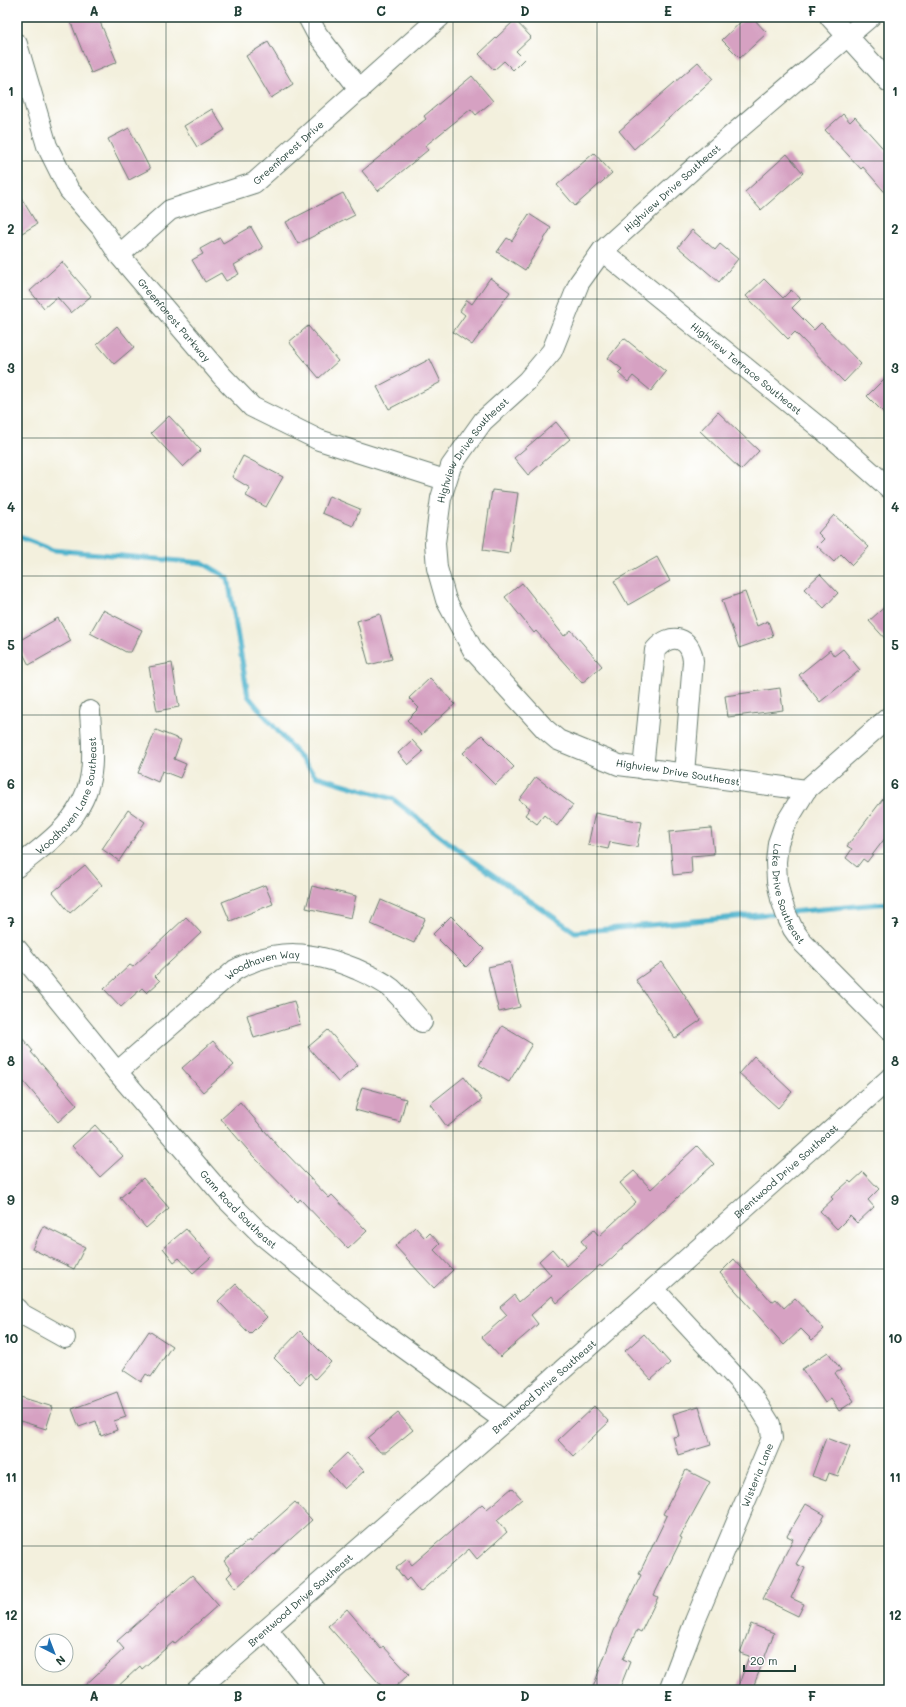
<svg xmlns="http://www.w3.org/2000/svg" width="906" height="1707" viewBox="0 0 906 1707" font-family="Mali,sans-serif">
	<style>
		.lines { fill: none; stroke-linecap: round; stroke-linejoin: round }
		.stream { stroke: #4db2cc; stroke-width: 5 }
		.building { fill: #d6a1c2 }
		.street-casing { stroke: #697c6f; stroke-width: 22 }
		.street { stroke: #fff; stroke-width: 20 }
		.grid { fill: none; stroke: #1f3d34; stroke-width: 1; stroke-opacity: 0.55 }
		.labels { text-anchor: middle; stroke-width: 3.5; stroke-linejoin: round; paint-order: stroke }
		.street-label { font-size: 10px; fill: #1f3d34; stroke: #fff }
		.neatline { fill: none; stroke: #1f3d34; stroke-width: 1.5 }
		.grid-label { font-size: 13px; text-anchor: middle; font-weight: bold; fill: #1f3d34 }
	</style>
	<rect width="100%" height="100%" fill="#fff"/>
	<filter id="ink" filterUnits="userSpaceOnUse"><feTurbulence type="fractalNoise" baseFrequency=".025" numOctaves="2"/><feDisplacementMap in="SourceGraphic" scale="8" xChannelSelector="R" yChannelSelector="G"/><feConvolveMatrix kernelMatrix="1 2 1 2 8 2 1 2 1" color-interpolation-filters="sRGB"/></filter>
	<filter id="wash" filterUnits="userSpaceOnUse"><feTurbulence type="fractalNoise" baseFrequency=".012" numOctaves="4" result="noise"/><feDisplacementMap in="SourceGraphic" scale="16" xChannelSelector="R" yChannelSelector="G"/><feGaussianBlur stdDeviation="0.9" result="paint"/><feColorMatrix in="noise" values="0 0 0 0 0 0 0 0 0 0 0 0 0 0 0 0 0 1.4 0 .05"/><feComposite in="paint" operator="in"/></filter>
	<g filter="url(#wash)">
		<rect width="100%" height="100%" fill="#f3f0dd"/>
		<g class="lines">
			<!-- stream -->
			<g class="stream">
				<polyline points="17,536 53,550 203,563 228,578 248,696 316,776 393,799 466,856 575,932 780,913"/>
				<polyline points="790,912 889,903"/>
			</g>
		</g>
		<g id="blocks">
			<!-- building -->
			<g class="building">
				<polygon points="78,17 98,17 117,62 91,73 70,20"/>
				<polygon points="746,17 752,17 767,33 740,58 722,40"/>
				<polygon points="515,20 531,37 516,51 524,59 513,70 504,61 494,70 479,54"/>
				<polygon points="268,42 293,84 271,98 246,56"/>
				<polygon points="698,62 713,79 634,149 619,131"/>
				<polygon points="472,76 493,101 476,115 471,109 425,146 428,150 378,191 362,171 426,119 424,116"/>
				<polygon points="212,109 225,130 197,147 184,126"/>
				<polygon points="843,114 850,122 855,117 889,155 889,197 863,167 861,169 825,130"/>
				<polygon points="129,128 150,169 129,180 108,139"/>
				<polygon points="594,153 612,173 575,206 557,185"/>
				<polygon points="787,154 803,173 761,210 745,192"/>
				<polygon points="17,191 37,224 17,236"/>
				<polygon points="343,193 355,215 298,244 286,222"/>
				<polygon points="529,214 551,228 525,270 497,252 507,238 512,241"/>
				<polygon points="251,227 263,248 234,265 239,274 226,281 221,273 205,282 192,260 203,254 200,249 220,238 223,243"/>
				<polygon points="692,230 715,250 720,244 738,259 719,282 678,247"/>
				<polygon points="62,262 91,296 71,313 57,297 44,308 30,291"/>
				<polygon points="490,278 510,292 472,345 453,332 465,315 460,311 467,300 472,304"/>
				<polygon points="764,279 783,298 791,290 801,299 792,308 814,330 821,323 861,364 844,382 795,332 788,339 746,296"/>
				<polygon points="117,326 134,347 114,364 97,344"/>
				<polygon points="308,326 338,361 319,378 289,342"/>
				<polygon points="624,338 666,372 651,391 633,376 628,382 618,373 622,369 608,358"/>
				<polygon points="430,359 441,382 389,409 377,387"/>
				<polygon points="889,374 889,418 867,396"/>
				<polygon points="718,412 759,451 741,470 700,431"/>
				<polygon points="169,416 201,450 183,467 151,433"/>
				<polygon points="556,422 570,439 528,475 514,458"/>
				<polygon points="243,456 283,477 266,507 246,496 250,488 232,477"/>
				<polygon points="492,490 518,493 509,554 483,550"/>
				<polygon points="329,496 360,509 353,526 322,513"/>
				<polygon points="834,515 869,547 852,565 841,554 834,562 817,546 824,539 818,533"/>
				<polygon points="657,557 670,581 628,605 614,581"/>
				<polygon points="820,574 838,593 824,608 804,589"/>
				<polygon points="522,583 564,636 571,630 602,666 582,683 536,631 534,633 505,597"/>
				<polygon points="745,592 757,626 768,621 773,636 739,648 722,600"/>
				<polygon points="889,603 889,643 869,621"/>
				<polygon points="103,610 142,630 131,652 126,652 90,633"/>
				<polygon points="380,614 392,659 369,665 357,621"/>
				<polygon points="58,618 71,641 29,665 17,642"/>
				<polygon points="843,649 860,670 820,702 799,675 830,650 834,656"/>
				<polygon points="172,663 179,707 157,711 149,667"/>
				<polygon points="430,678 455,704 421,735 407,720 419,708 409,698"/>
				<polygon points="780,688 783,710 728,717 725,696"/>
				<polygon points="156,730 181,740 174,759 186,764 180,778 162,771 158,782 138,773"/>
				<polygon points="482,735 514,767 495,785 463,753"/>
				<polygon points="412,740 423,752 408,765 398,753"/>
				<polygon points="536,777 573,805 557,826 544,815 537,824 525,815 530,808 519,800"/>
				<polygon points="889,791 889,833 867,862 863,859 857,867 846,858 852,849 847,846"/>
				<polygon points="128,810 145,822 119,861 102,849"/>
				<polygon points="595,813 642,822 637,847 610,842 608,849 588,845"/>
				<polygon points="711,828 714,854 691,856 692,873 673,875 669,832"/>
				<polygon points="85,865 102,885 70,913 53,892"/>
				<polygon points="265,885 273,904 230,921 222,902"/>
				<polygon points="312,886 356,896 351,918 306,908"/>
				<polygon points="381,900 425,919 414,943 371,924"/>
				<polygon points="451,916 484,949 466,967 433,934"/>
				<polygon points="186,917 201,933 155,976 160,981 147,993 142,988 121,1007 104,989 130,965 133,967"/>
				<polygon points="510,962 520,1007 499,1012 488,967"/>
				<polygon points="662,962 701,1020 675,1038 636,980"/>
				<polygon points="294,1001 300,1024 254,1038 247,1015"/>
				<polygon points="502,1026 532,1044 509,1082 479,1065"/>
				<polygon points="328,1030 358,1065 338,1082 308,1047"/>
				<polygon points="17,1032 33,1051 31,1052 77,1105 58,1122 17,1074"/>
				<polygon points="213,1041 234,1065 203,1092 182,1068"/>
				<polygon points="754,1056 792,1092 778,1108 739,1073"/>
				<polygon points="464,1077 482,1100 447,1127 430,1104"/>
				<polygon points="362,1087 406,1099 400,1122 355,1110"/>
				<polygon points="240,1102 283,1152 284,1151 329,1198 332,1195 367,1231 348,1249 300,1199 298,1202 253,1156 221,1119"/>
				<polygon points="95,1125 123,1156 100,1177 72,1146"/>
				<polygon points="697,1146 714,1164 602,1267 600,1265 557,1303 552,1296 531,1315 538,1324 500,1357 482,1337 507,1315 500,1307 514,1295 519,1302 551,1275 539,1261 552,1249 567,1266 587,1248 581,1241 594,1230 599,1236 636,1202 620,1183 634,1171 651,1189"/>
				<polygon points="863,1172 879,1189 868,1200 874,1207 857,1223 850,1216 837,1229 820,1211 833,1199 831,1197 849,1181 851,1183"/>
				<polygon points="143,1178 169,1208 146,1228 120,1198"/>
				<polygon points="43,1226 85,1247 74,1269 32,1249"/>
				<polygon points="415,1227 425,1238 430,1233 440,1244 434,1250 453,1270 434,1288 395,1246"/>
				<polygon points="186,1229 211,1257 193,1273 179,1258 174,1262 163,1248"/>
				<polygon points="734,1259 772,1302 776,1299 784,1308 795,1298 824,1329 812,1340 801,1329 784,1345 720,1273"/>
				<polygon points="236,1284 267,1317 250,1334 218,1301"/>
				<polygon points="149,1331 172,1346 151,1377 146,1374 141,1382 123,1370"/>
				<polygon points="300,1331 331,1362 315,1379 310,1373 300,1384 274,1358"/>
				<polygon points="644,1334 670,1363 651,1380 625,1351"/>
				<polygon points="828,1352 841,1370 835,1373 854,1401 839,1411 831,1399 825,1403 802,1369"/>
				<polygon points="117,1392 126,1417 114,1421 117,1430 101,1436 96,1421 79,1427 72,1409"/>
				<polygon points="17,1396 53,1407 46,1429 17,1420"/>
				<polygon points="594,1406 609,1422 573,1456 558,1440"/>
				<polygon points="699,1406 711,1445 678,1455 673,1437 679,1436 673,1414"/>
				<polygon points="398,1413 413,1430 386,1452 380,1452 368,1438"/>
				<polygon points="826,1438 850,1447 838,1476 829,1473 826,1481 812,1476"/>
				<polygon points="347,1453 364,1471 344,1489 328,1471"/>
				<polygon points="686,1470 710,1482 680,1537 682,1538 654,1595 658,1597 641,1632 637,1630 623,1659 630,1662 619,1690 592,1690 614,1631 641,1575 639,1574 667,1516 663,1514"/>
				<polygon points="512,1488 522,1499 497,1520 507,1532 477,1559 469,1549 420,1592 409,1578 406,1581 396,1568 407,1559 412,1565 482,1504 487,1509"/>
				<polygon points="295,1502 312,1520 236,1588 227,1577 232,1572 224,1561 249,1540 250,1542"/>
				<polygon points="806,1504 825,1515 796,1564 805,1568 791,1598 804,1604 798,1616 763,1599 793,1539 787,1536"/>
				<polygon points="192,1575 218,1605 174,1644 173,1642 142,1669 140,1666 114,1690 80,1690 124,1649 117,1641"/>
				<polygon points="347,1609 381,1649 383,1646 409,1674 392,1690 385,1690 328,1626"/>
				<polygon points="751,1624 774,1633 752,1690 737,1690 749,1656 740,1653"/>
			</g>
		</g>
	</g>
	<g filter="url(#ink)">
		<use href="#blocks" fill-opacity="0" stroke="#697c6f" stroke-width="1"/>
		<g class="lines">
			<defs>
				<g id="street">
					<polyline points="308,17 317,34 360,90"/>
					<polyline points="830,17 889,82"/>
					<path id="s1" d="M17,44l30,102 22,44 32,37 18,28 103,121 30,31 67,33 126,40"/>
					<path id="s2" d="M602,251l234,190 53,47"/>
					<path id="s3" d="M119,255l51,-45 84,-27 186,-166"/>
					<path id="s4" d="M889,717l-83,73 -22,36 -6,17 -2,19 1,19 4,18 5,15 7,15 10,14 86,87"/>
					<path d="M643,769l12,-119c16,-19 36,-13 38,11l-9,113"/>
					<path id="s5" d="M806,790l-187,-25 -61,-25 -13,-11 -72,-79 -27,-50 -9,-32 -2,-25 6,-45 10,-32 32,-45 44,-40 25,-30 27,-68 23,-32 103,-93 165,-141"/>
					<path id="s6" d="M17,867c33,-25 68,-50 74,-94 3,-20 0,-42 -1,-62"/>
					<path id="s7" d="M17,949l100,123 109,127 36,36 114,93 129,93"/>
					<path id="s8" d="M117,1072l118,-102c42,-23 78,-19 121,-1 11,5 25,11 35,19 11,10 21,23 31,34"/>
					<polyline points="654,1289 752,1395 770,1424 772,1438 695,1621 669,1690"/>
					<polyline points="17,1309 20,1313 65,1338"/>
					<polyline points="267,1629 316,1690"/>
					<path id="s9" d="M197,1690l308,-269 384,-342"/>
				</g>
			</defs>
			<!-- street casing -->
			<use href="#street" class="street-casing"/>
			<!-- street -->
			<use href="#street" class="street"/>
		</g>
	</g>
	<!-- grid -->
	<path class="grid" d="M166,17v1673M309,17v1673M453,17v1673M597,17v1673M740,17v1673M17,161h872M17,299h872M17,438h872M17,576h872M17,715h872M17,854h872M17,992h872M17,1131h872M17,1269h872M17,1408h872M17,1546h872"/>
	<g class="labels">
		<!-- street labels -->
		<g class="street-label">
			<text dy="4" stroke="none"><textPath href="#s3" startOffset="202">Greenforest Drive</textPath></text>
			<text dy="4" stroke="none"><textPath href="#s5" startOffset="933">Highview Drive Southeast</textPath></text>
			<text dy="4" stroke="none"><textPath href="#s1" startOffset="323">Greenforest Parkway</textPath></text>
			<text dy="4" stroke="none"><textPath href="#s2" startOffset="186">Highview Terrace Southeast</textPath></text>
			<text dy="4" stroke="none"><textPath href="#s5" startOffset="597">Highview Drive Southeast</textPath></text>
			<text transform="translate(678 772) rotate(9)" y="4">Highview Drive Southeast</text>
			<text dy="4" stroke="none"><textPath href="#s6" startOffset="92">Woodhaven Lane Southeast</textPath></text>
			<text dy="4" stroke="none"><textPath href="#s4" startOffset="224">Lake Drive Southeast</textPath></text>
			<text dy="4" stroke="none"><textPath href="#s8" startOffset="184">Woodhaven Way</textPath></text>
			<text dy="4" stroke="none"><textPath href="#s9" startOffset="785">Brentwood Drive Southeast</textPath></text>
			<text dy="4" stroke="none"><textPath href="#s7" startOffset="342">Gann Road Southeast</textPath></text>
			<text dy="4" stroke="none"><textPath href="#s9" startOffset="461">Brentwood Drive Southeast</textPath></text>
			<text transform="translate(757 1475) rotate(-68)" y="4">Wisteria Lane</text>
			<text dy="4" stroke="none"><textPath href="#s9" startOffset="137">Brentwood Drive Southeast</textPath></text>
		</g>
	</g>
	<!-- margin -->
	<rect width="906" height="1707" fill="none" stroke="#fff" stroke-width="44"/>
	<!-- north arrow -->
	<g transform="translate(54 1653) rotate(138)"><circle r="19" fill="#ffffff" stroke="#a5b1ae"/>
	<path d="M0-3L7 15L0 10L-7 15Z" fill="#1f6fb2"/>
	<text y="-6" font-size="11" font-weight="bold" text-anchor="middle" fill="#1f3d34">N</text>
	</g>
	<!-- scale -->
	<path d="M744 1665v6h51v-6" fill="none" stroke="#1f3d34" stroke-width="2"/>
	<text x="750" y="1665" font-size="12" fill="#1f3d34" stroke="#ffffff" stroke-width="3" paint-order="stroke">20 m</text>
	<rect x="22" y="22" width="862" height="1663" class="neatline"/>
	<g class="grid-label">
		<text x="94" y="16">A</text>
		<text x="238" y="16">B</text>
		<text x="381" y="16">C</text>
		<text x="525" y="16">D</text>
		<text x="668" y="16">E</text>
		<text x="812" y="16">F</text>
		<text x="11" y="96">1</text>
		<text x="895" y="96">1</text>
		<text x="11" y="234">2</text>
		<text x="895" y="234">2</text>
		<text x="11" y="373">3</text>
		<text x="895" y="373">3</text>
		<text x="11" y="512">4</text>
		<text x="895" y="512">4</text>
		<text x="11" y="650">5</text>
		<text x="895" y="650">5</text>
		<text x="11" y="789">6</text>
		<text x="895" y="789">6</text>
		<text x="11" y="927">7</text>
		<text x="895" y="927">7</text>
		<text x="11" y="1066">8</text>
		<text x="895" y="1066">8</text>
		<text x="11" y="1205">9</text>
		<text x="895" y="1205">9</text>
		<text x="11" y="1343">10</text>
		<text x="895" y="1343">10</text>
		<text x="11" y="1482">11</text>
		<text x="895" y="1482">11</text>
		<text x="11" y="1620">12</text>
		<text x="895" y="1620">12</text>
		<text x="94" y="1701">A</text>
		<text x="238" y="1701">B</text>
		<text x="381" y="1701">C</text>
		<text x="525" y="1701">D</text>
		<text x="668" y="1701">E</text>
		<text x="812" y="1701">F</text>
	</g>
</svg>
